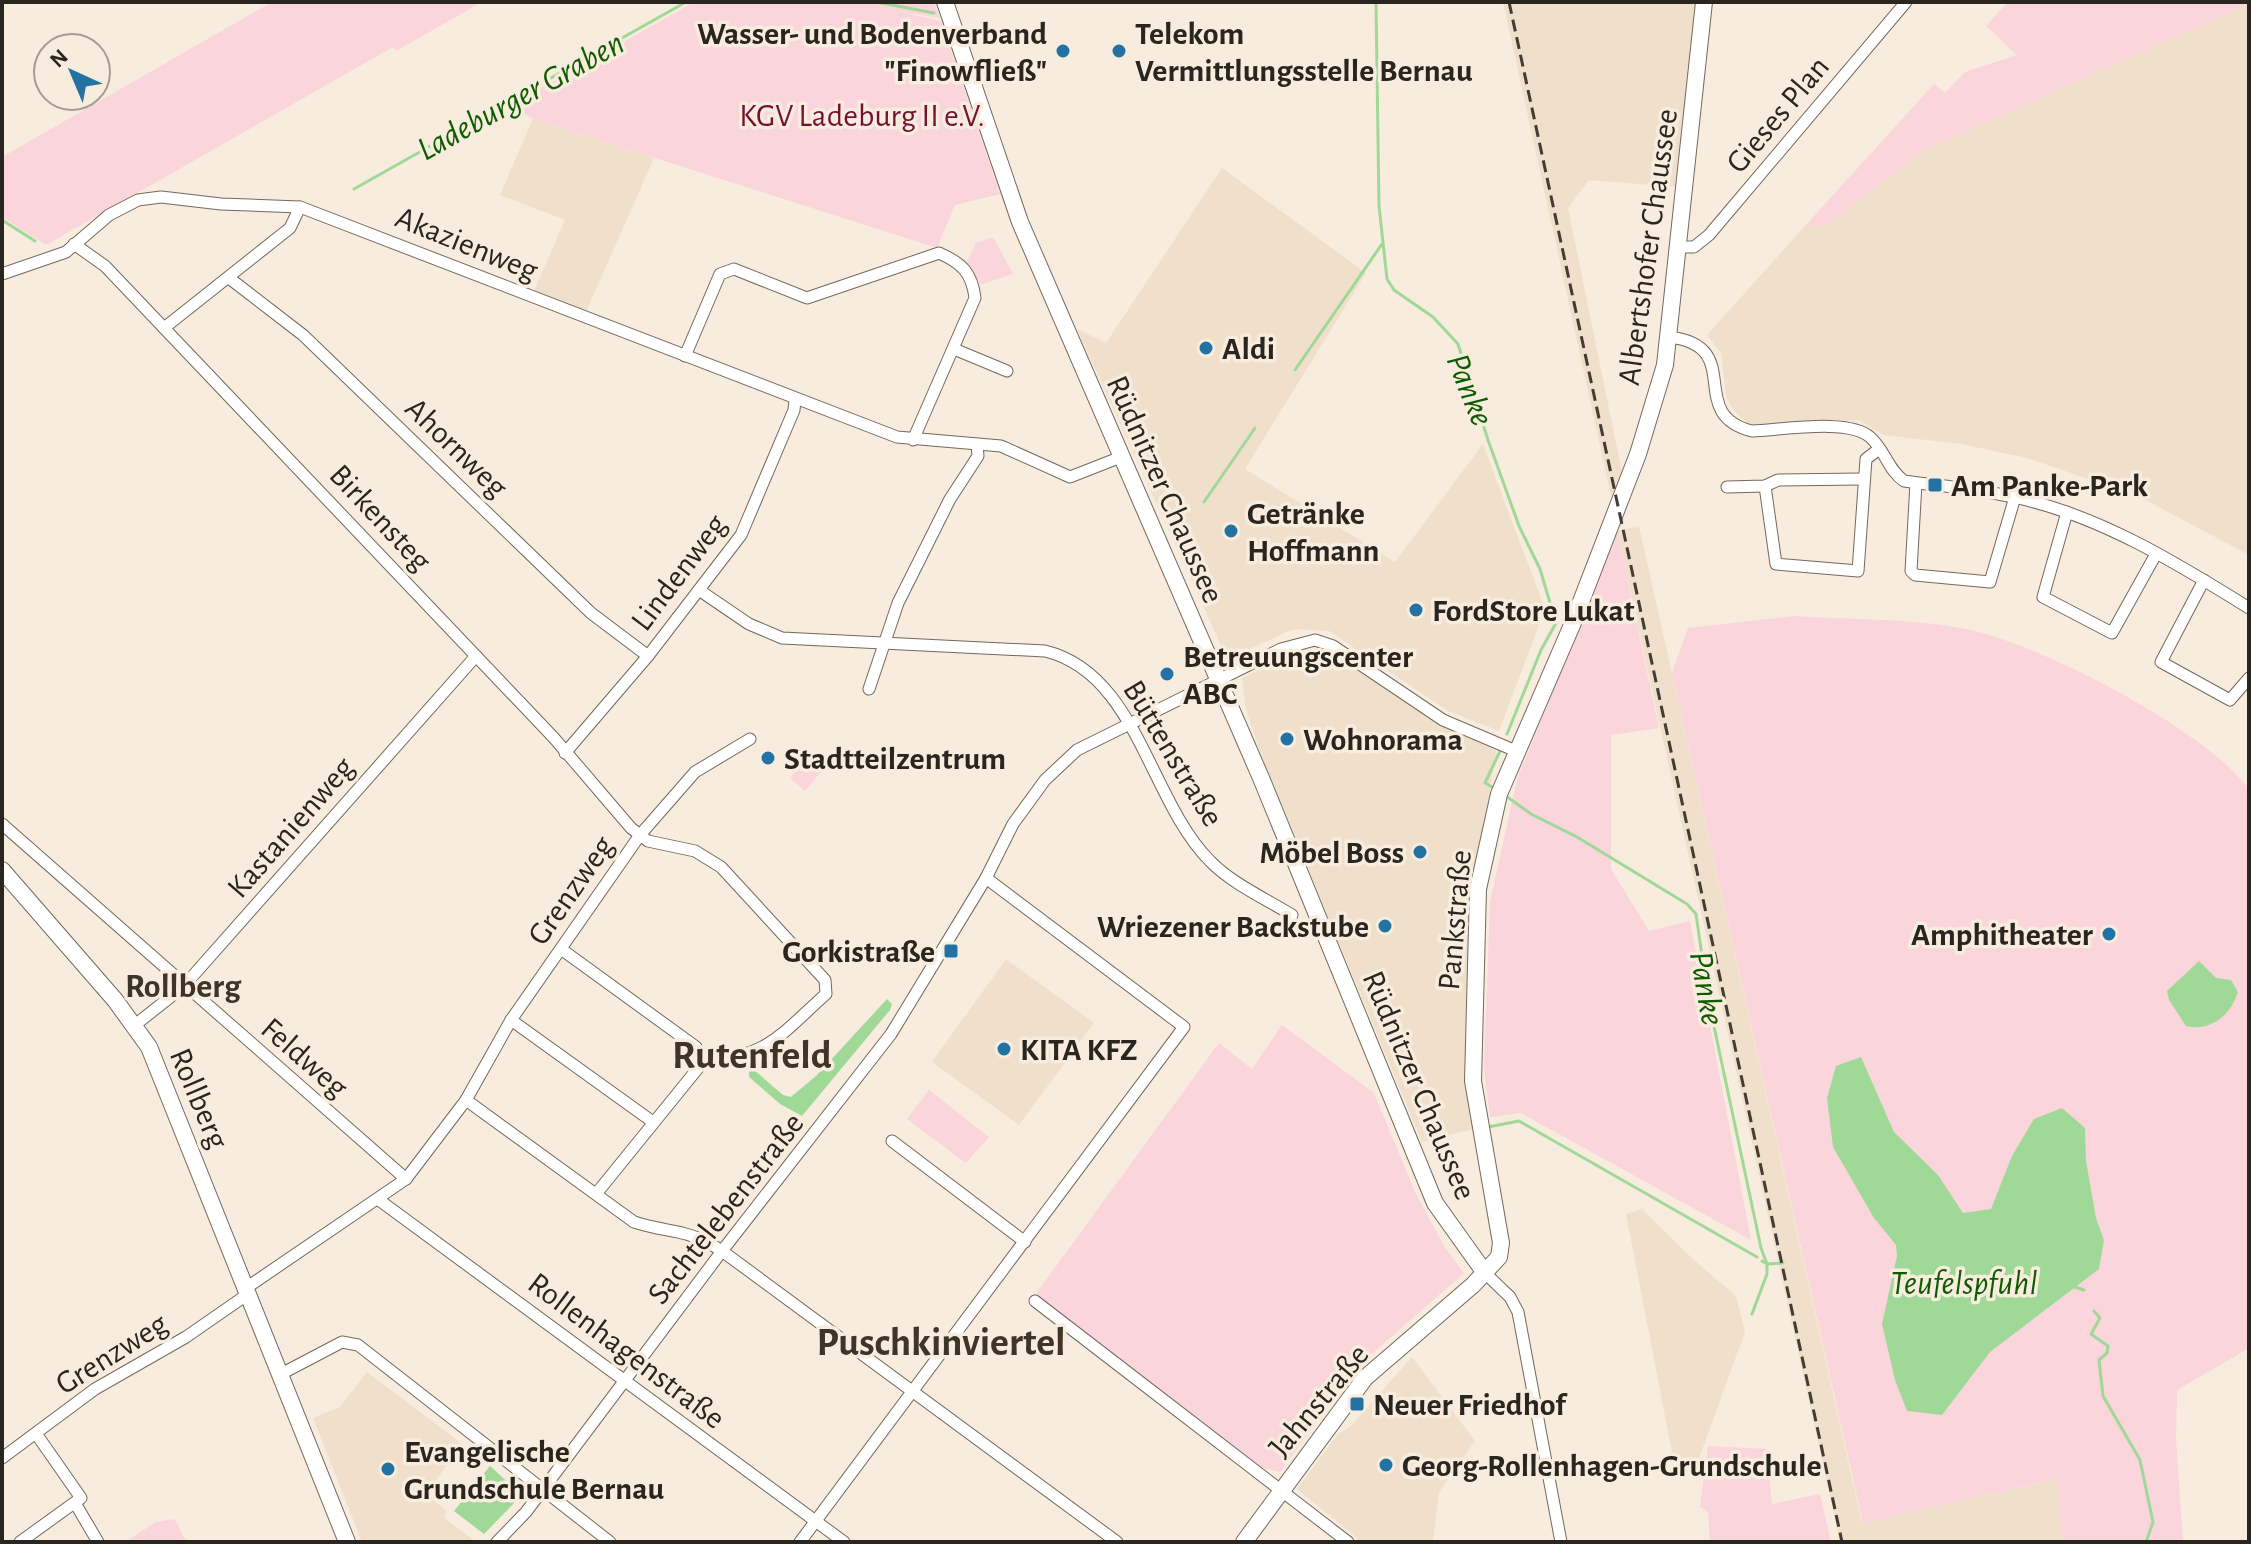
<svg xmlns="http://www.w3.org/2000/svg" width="2251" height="1544" viewBox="0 0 2251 1544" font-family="'Alegreya Sans',sans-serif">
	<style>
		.built { fill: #f0e0cb }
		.green { fill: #fad5db }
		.water { fill: #a0d997 }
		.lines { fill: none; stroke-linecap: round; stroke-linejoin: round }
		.stream { stroke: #a0d997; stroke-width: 3 }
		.street-casing { stroke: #73695c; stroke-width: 13 }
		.secondary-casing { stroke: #73695c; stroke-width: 18 }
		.street { stroke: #fff; stroke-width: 11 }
		.secondary { stroke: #fff; stroke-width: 16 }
		.rail { stroke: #413c35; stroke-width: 3; stroke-dasharray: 12 6; stroke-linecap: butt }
		.poi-dot { fill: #2273a4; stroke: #f7ecdd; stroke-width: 3 }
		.labels { text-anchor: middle; stroke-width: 7; stroke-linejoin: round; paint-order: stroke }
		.poi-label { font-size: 32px; font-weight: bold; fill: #29251f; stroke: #f7ecdd; text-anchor: start }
		.street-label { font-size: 32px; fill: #29251f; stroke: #f7ecdd }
		.park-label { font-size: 32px; fill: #770f33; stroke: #f7ecdd }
		.water-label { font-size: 34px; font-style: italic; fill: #0e5c00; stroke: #f7ecdd }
		.neighbourhood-label { font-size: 34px; font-weight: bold; fill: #3d3529; stroke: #f7ecdd }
		.district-label { font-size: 40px; font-weight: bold; fill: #3d3529; stroke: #f7ecdd }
	</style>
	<rect width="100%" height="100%" fill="#f7ecdd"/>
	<!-- built -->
	<g class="built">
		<polygon points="1503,2 1695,2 1676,187 1589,180 1568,208 1623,477 1611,496"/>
		<polygon points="2249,4 2249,555 2138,496 2027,458 1961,444 1883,435 1859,420 1758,425 1748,423 1733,410 1726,396 1721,353 1707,335 1805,226 1829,223 1923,151"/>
		<polygon points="533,119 654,158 585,314 533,293 565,220 500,195"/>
		<polygon points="1222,168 1366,273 1245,469 1395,562 1483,444 1545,609 1499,731 1448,711 1329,631 1294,629 1234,656 1224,652 1077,329 1106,343"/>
		<polygon points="1639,526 1862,1523 2057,1479 2063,1542 1840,1542 1617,531"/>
		<polygon points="1306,648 1332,652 1442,726 1496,750 1472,903 1465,1068 1473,1129 1422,1142 1264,763 1246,710 1242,678"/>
		<polygon points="1006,959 1094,1023 1019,1125 932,1062"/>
		<polygon points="1642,1209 1695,1261 1736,1296 1745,1332 1694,1472 1676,1473 1626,1214"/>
		<polygon points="1412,1357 1475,1441 1439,1492 1433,1542 1362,1542 1297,1489 1338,1434 1351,1426"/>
		<polygon points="367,1372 462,1444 426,1494 447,1511 444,1518 475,1541 362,1542 313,1418 340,1407"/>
	</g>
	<!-- green -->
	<g class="green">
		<polygon points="272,2 482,2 396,51 393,47 46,245 2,217 2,157"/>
		<polygon points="694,2 934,2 940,18 892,10 941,21 1000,194 955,205 937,248 533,119 510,106"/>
		<polygon points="2008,2 2249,4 1923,151 1829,224 1805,226 1934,84 1945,93 1965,72 2017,55 1986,26"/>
		<polygon points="993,237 1013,274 980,285 967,262 976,243"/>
		<polygon points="1617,531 1659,728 1611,735 1611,869 1649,931 1690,921 1751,1240 1521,1113 1490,1117 1484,1068 1490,902 1517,780"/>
		<path d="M1795,616c56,4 116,2 171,13 74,15 237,99 283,160v559l-72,42 -1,50 7,102h-120l-7,-63 -193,44 -191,-850 16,-45z"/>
		<polygon points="811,752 827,764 805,791 790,778"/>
		<polygon points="1282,1025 1374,1093 1415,1192 1445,1248 1464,1273 1357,1367 1280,1472 1263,1468 1035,1295 1219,1043 1252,1069"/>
		<polygon points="929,1090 989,1137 966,1163 907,1119"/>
		<polygon points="1708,1446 1766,1449 1772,1504 1820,1494 1831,1542 1710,1542 1708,1512 1700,1507"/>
		<polygon points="175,1519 184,1538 192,1542 125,1542 156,1522"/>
	</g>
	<!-- water -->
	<g class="water">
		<path d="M2199,961l17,17 15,2 7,12c-7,23 -28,40 -52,34l-17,-26 -2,-9z"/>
		<polygon points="887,999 892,1004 890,1010 802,1116 780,1104 749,1077 749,1072 754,1070 783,1095 791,1097 817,1075"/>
		<polygon points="1861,1057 1894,1132 1938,1175 1963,1213 1991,1209 2012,1156 2034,1119 2062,1108 2085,1128 2086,1161 2096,1218 2104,1240 2099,1269 1990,1352 1942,1415 1907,1411 1895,1380 1882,1324 1897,1256 1896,1245 1874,1218 1833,1147 1827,1098 1836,1066"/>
		<polygon points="490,1466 522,1495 484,1534 454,1511"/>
	</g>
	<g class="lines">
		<!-- stream -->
		<g class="stream">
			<polyline points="876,2 934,13"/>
			<polyline points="1376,2 1379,206 1387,279 1394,290 1433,317 1458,344 1488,440 1519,526 1540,569 1556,623 1541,650 1507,734"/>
			<polyline points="354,189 686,2"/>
			<polyline points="2,220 35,241"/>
			<polyline points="1295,370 1382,244"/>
			<polyline points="1204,502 1255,428"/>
			<polyline points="1494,788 1485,783 1500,751"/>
			<polyline points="1506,796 1531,814 1577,837 1687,904 1696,914 1708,998 1761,1248 1767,1264 1783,1263"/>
			<polyline points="1488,1127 1519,1121 1757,1257"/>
			<polyline points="2075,1287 2084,1290"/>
			<polyline points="2094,1311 2100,1318 2091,1334 2108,1346 2107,1353 2099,1360 2103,1396 2140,1460 2153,1522 2146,1542"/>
			<polyline points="1752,1314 1767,1274 1767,1264 1762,1261"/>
		</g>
		<defs>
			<g id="street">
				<path d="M74,244l31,22 449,472 77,90 17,13 47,10 26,16 104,113 1,14c-47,42 -57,62 -123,68l-107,132"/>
				<polyline points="1681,247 1694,247 1709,235 1906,2"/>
				<polyline points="2,274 66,252 109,215 138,200 161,197 221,204 300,207 897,437 1001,446 1070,477 1121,457"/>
				<polyline points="229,278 303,335 591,613 648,656"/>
				<polyline points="164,328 290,228 300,207"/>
				<path d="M1670,337c77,10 14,77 82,94 29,-1 97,-13 118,6 15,13 18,33 34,44 37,5 73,8 109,16 84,17 164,66 236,111"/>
				<polyline points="954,349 1007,371"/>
				<path d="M685,356l35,-82 14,-5 73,29 132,-45c23,10 33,20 36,45l-62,142"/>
				<polyline points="1916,483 1911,571 1915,575 1990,582 2015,497"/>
				<polyline points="1765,486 1776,564 1858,571 1866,459 1879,449"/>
				<polyline points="1727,487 1765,486 1778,480 1862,479"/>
				<polyline points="2067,512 2043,597 2112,633 2156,554"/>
				<polyline points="2204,580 2161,662 2230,700 2249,678"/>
				<path d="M699,590l50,34 33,14 263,13c92,22 104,149 165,210 21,22 56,38 82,54"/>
				<polyline points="869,689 898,603 950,499 978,456 977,445"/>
				<path d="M750,739l-55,33 -55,63 -129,185 -45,80 168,122c37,12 51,5 88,29l395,291"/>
				<polyline points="565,753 648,656 741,535 794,410 795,400"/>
				<polyline points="2,824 406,1179 246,1288"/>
				<polyline points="561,949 696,1047 703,1062"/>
				<polyline points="511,1020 653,1122"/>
				<polyline points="135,1025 183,987 476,656"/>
				<polyline points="892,1141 1025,1242"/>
				<polyline points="406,1179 466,1100"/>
				<polyline points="379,1200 844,1542"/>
				<polyline points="1485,1273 1510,1297 1518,1312 1561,1542"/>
				<polyline points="1035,1301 1348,1542"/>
				<polyline points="281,1374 342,1342 358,1345 610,1542"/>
				<polyline points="2,1458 95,1389 186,1337 248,1294"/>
				<polyline points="75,1503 98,1542"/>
				<polyline points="20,1542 81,1498 37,1435"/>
				<polyline points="497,1542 526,1512 722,1251 891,1034 986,878 1013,824 1045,780 1077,750 1281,649 1315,640 1333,646 1443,720 1516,751"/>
				<polyline points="800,1542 1184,1027 986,878"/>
			</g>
			<g id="secondary">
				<polyline points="945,2 1020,222 1261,778 1435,1203 1485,1273"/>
				<polyline points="2,870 115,1000 149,1047 347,1542"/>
				<polyline points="1244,1542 1365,1378 1473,1285 1499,1257 1501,1243 1473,1081 1478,889 1499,794 1572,625 1638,454 1665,365 1704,2"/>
			</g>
		</defs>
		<!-- street casing -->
		<use href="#street" class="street-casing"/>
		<!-- secondary casing -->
		<use href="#secondary" class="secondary-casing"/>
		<!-- street -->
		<use href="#street" class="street"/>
		<!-- secondary -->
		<use href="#secondary" class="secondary"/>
		<!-- rail -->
		<polyline class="rail" points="1509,2 1842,1542"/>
	</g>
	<!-- markers -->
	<g class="poi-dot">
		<circle cx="1063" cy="51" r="8"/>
		<circle cx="1119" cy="51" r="8"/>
		<circle cx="1206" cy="348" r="8"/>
		<rect x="1927" y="477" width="16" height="16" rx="4"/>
		<circle cx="1231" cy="531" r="8"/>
		<circle cx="1416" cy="610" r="8"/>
		<circle cx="1167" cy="674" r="8"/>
		<circle cx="1287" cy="739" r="8"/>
		<circle cx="768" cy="758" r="8"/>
		<circle cx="1420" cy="852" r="8"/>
		<circle cx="1385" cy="926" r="8"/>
		<circle cx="2109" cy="934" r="8"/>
		<rect x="943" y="943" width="16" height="16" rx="4"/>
		<circle cx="1004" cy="1049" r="8"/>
		<rect x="1349" y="1396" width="16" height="16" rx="4"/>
		<circle cx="1386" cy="1465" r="8"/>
		<circle cx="388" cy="1469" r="8"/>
	</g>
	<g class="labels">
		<!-- poi labels -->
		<g class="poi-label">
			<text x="1047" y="44" text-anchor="end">Wasser- und Bodenverband<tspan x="1047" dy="37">"Finowfließ"</tspan></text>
			<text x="1135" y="44">Telekom<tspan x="1135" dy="37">Vermittlungsstelle Bernau</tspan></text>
			<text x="1222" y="359">Aldi</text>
			<text x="1951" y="496">Am Panke-Park</text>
			<text x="1247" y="524">Getränke<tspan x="1247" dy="37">Hoffmann</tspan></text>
			<text x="1432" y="621">FordStore Lukat</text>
			<text x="1183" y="667">Betreuungscenter<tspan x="1183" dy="37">ABC</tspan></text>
			<text x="1303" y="750">Wohnorama</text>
			<text x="784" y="769">Stadtteilzentrum</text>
			<text x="1404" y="863" text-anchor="end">Möbel Boss</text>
			<text x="1369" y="937" text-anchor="end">Wriezener Backstube</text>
			<text x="2093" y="945" text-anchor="end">Amphitheater</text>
			<text x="935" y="962" text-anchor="end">Gorkistraße</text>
			<text x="1020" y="1060">KITA KFZ</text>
			<text x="1373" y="1415">Neuer Friedhof</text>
			<text x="404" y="1462">Evangelische<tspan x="404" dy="37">Grundschule Bernau</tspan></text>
			<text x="1402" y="1476">Georg-Rollenhagen-Grundschule</text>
		</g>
		<!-- street labels -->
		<g class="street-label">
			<text transform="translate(1777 114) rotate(-50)" y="11">Gieses Plan</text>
			<text transform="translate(467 243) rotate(22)" y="11">Akazienweg</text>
			<text transform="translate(1647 247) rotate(-82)" y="11">Albertshofer Chaussee</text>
			<text transform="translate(457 447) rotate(44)" y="11">Ahornweg</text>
			<text transform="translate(1166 489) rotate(66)" y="11">Rüdnitzer Chaussee</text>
			<text transform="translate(381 517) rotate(47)" y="11">Birkensteg</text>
			<text transform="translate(678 572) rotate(-53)" y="11">Lindenweg</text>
			<text transform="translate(1174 753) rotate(59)" y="11">Büttenstraße</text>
			<text transform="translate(290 827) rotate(-49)" y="11">Kastanienweg</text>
			<text transform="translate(570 890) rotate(-55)" y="11">Grenzweg</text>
			<text transform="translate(1454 920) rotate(-85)" y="11">Pankstraße</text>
			<text transform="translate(305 1057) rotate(41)" y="11">Feldweg</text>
			<text transform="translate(1420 1085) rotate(67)" y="11">Rüdnitzer Chaussee</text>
			<text transform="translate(200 1098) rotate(67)" y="11">Rollberg</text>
			<text transform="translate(725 1208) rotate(-52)" y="11">Sachtelebenstraße</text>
			<text transform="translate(627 1350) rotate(37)" y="11">Rollenhagenstraße</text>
			<text transform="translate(111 1353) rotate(-32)" y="11">Grenzweg</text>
			<text transform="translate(1318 1400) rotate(-50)" y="11">Jahnstraße</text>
		</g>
		<!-- park labels -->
		<g class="park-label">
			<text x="862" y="126">KGV Ladeburg II e.V.</text>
		</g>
		<!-- water labels -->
		<g class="water-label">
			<text transform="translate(520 95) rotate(-29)" y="12">Ladeburger Graben</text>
			<text transform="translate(1471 389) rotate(68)" y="12">Panke</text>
			<text transform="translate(1708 988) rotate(80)" y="12">Panke</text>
			<text x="1964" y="1294">Teufelspfuhl</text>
		</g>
		<!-- neighbourhood labels -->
		<g class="neighbourhood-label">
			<text x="183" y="997">Rollberg</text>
		</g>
		<!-- district labels -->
		<g class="district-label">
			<text x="752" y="1068">Rutenfeld</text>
			<text x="941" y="1355">Puschkinviertel</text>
		</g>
	</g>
	<!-- border -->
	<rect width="2251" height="1544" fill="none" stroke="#29251f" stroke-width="8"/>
	<!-- north arrow -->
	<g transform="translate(72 72) rotate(316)"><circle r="38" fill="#f7ecdd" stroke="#a59c91" stroke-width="2"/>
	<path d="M0-6L14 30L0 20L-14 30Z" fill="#2273a4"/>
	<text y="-12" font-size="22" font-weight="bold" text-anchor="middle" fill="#29251f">N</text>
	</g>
</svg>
